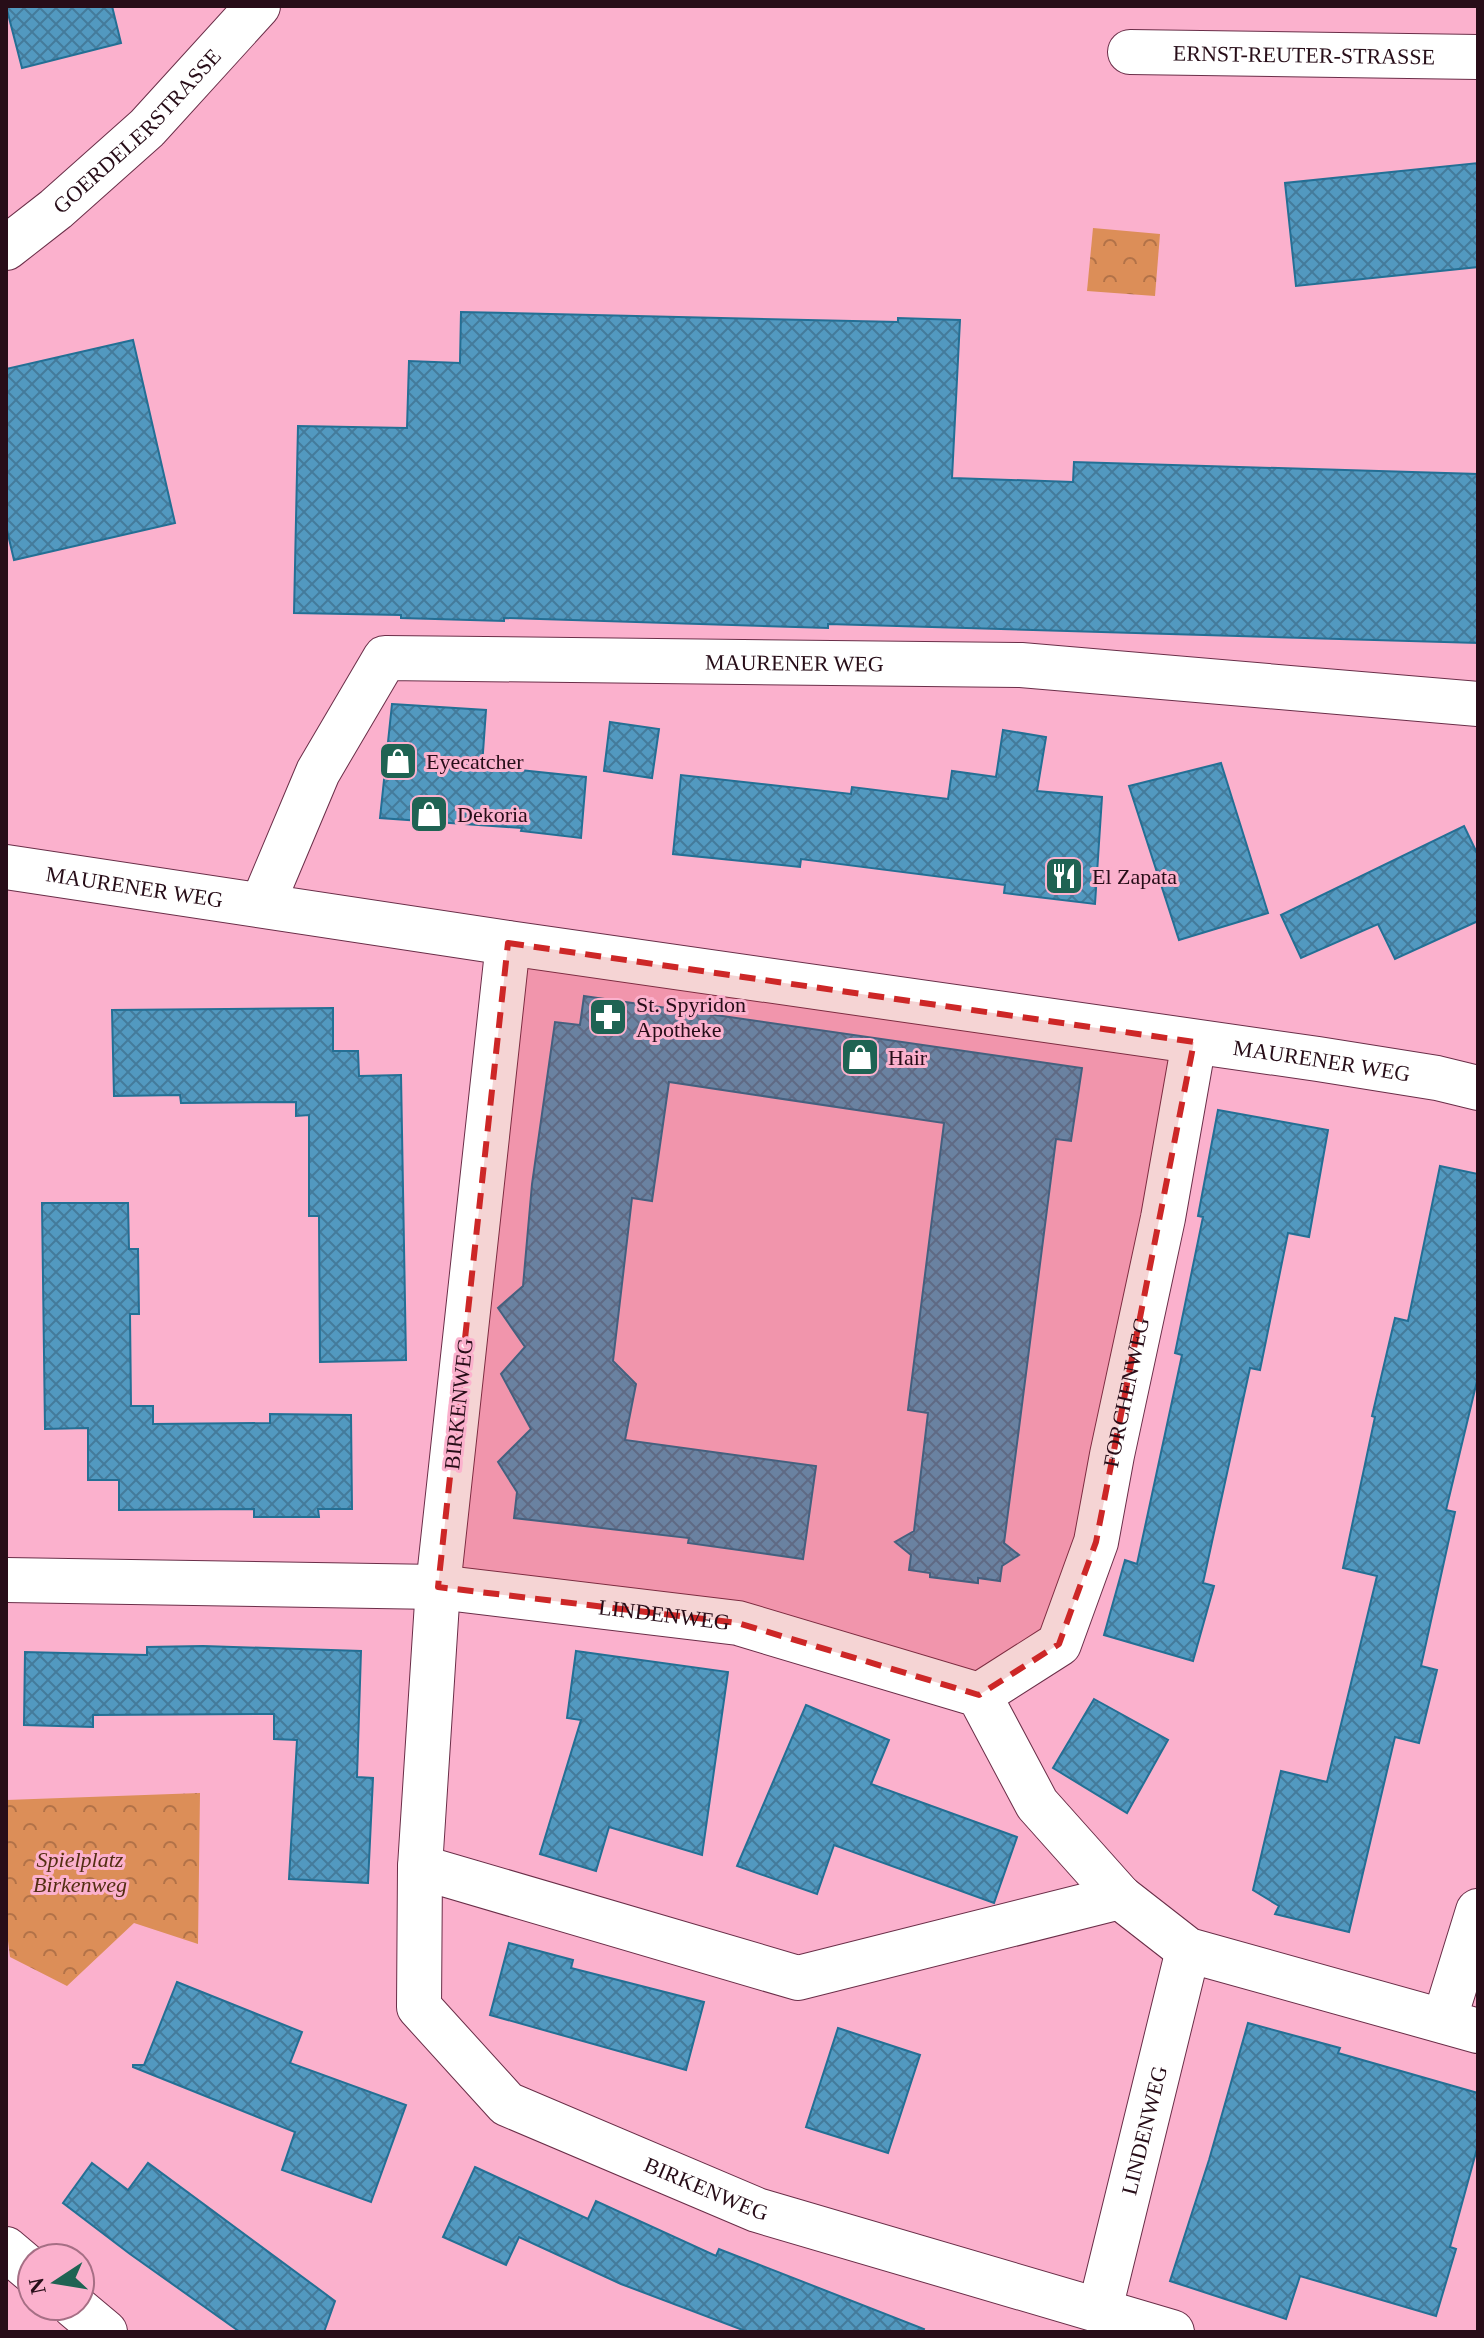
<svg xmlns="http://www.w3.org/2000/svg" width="1484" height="2338" viewBox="0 0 1484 2338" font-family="'Times New Roman',serif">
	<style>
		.park { fill: url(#park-crowns) }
		.building { fill: url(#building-cross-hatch); stroke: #246f94; stroke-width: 2 }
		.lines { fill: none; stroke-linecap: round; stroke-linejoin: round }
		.minor-casing { stroke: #6a2e48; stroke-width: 46 }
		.minor { stroke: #fff; stroke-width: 44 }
		.marked { fill: #cd2727; fill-opacity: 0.2; stroke: #cd2727; stroke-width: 6; stroke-dasharray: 16 10; stroke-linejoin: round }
		.labels { text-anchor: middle; stroke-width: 6; stroke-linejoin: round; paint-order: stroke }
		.street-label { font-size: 22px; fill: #270d18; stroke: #fbb1cd }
		.poi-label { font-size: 22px; fill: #270d18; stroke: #fbb1cd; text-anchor: start }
		.park-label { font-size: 22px; font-style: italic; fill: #532e12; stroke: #fbb1cd }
	</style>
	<defs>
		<pattern id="park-crowns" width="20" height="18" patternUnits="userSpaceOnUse" patternTransform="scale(2)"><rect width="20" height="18" fill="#dc8e58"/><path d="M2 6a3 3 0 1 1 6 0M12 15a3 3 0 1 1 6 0" fill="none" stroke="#b27248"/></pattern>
		<pattern id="building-cross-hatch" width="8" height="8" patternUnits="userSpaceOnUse" patternTransform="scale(2)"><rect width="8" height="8" fill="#5299c0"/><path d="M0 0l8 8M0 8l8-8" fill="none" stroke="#447b9b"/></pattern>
	</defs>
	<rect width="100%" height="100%" fill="#fbb1cd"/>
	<!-- park -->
	<g class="park">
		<polygon points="1093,228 1160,234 1155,296 1087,291"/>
		<polygon points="200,1793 198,1944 134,1923 67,1986 10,1957 6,1925 6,1800"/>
	</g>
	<!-- building -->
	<g class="building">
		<polygon points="6,6 112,6 121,43 22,68"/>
		<polygon points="1478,163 1478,267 1296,286 1285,183"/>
		<polygon points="461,312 898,322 898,318 960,320 952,478 1073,482 1074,462 1478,474 1478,643 828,624 828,628 504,618 504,621 401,618 401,615 294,613 298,426 407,428 409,361 460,363"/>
		<polygon points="133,340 175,523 14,560 6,526 6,369"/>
		<polygon points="392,704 486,710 482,766 586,777 581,838 521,831 522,828 380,818"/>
		<polygon points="610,722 659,729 652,778 604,771"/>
		<polygon points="1003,730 1046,737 1037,791 1102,797 1095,904 1004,893 1005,885 801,859 800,867 673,854 681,775 851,794 852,787 948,799 952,771 996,777"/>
		<polygon points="1221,763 1268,913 1179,940 1129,786"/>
		<polygon points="1464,826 1478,855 1478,921 1395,959 1378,924 1301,958 1281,915"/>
		<polygon points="584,996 1082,1068 1071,1141 1056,1139 1019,1428 1004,1543 1019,1555 1002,1566 1000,1581 978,1578 978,1583 930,1577 930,1573 909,1570 911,1555 895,1542 914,1531 928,1413 908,1410 944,1123 669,1082 652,1201 632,1198 613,1361 636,1384 625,1440 816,1466 803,1559 688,1543 689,1538 514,1518 517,1492 498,1462 531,1429 501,1374 525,1347 498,1308 523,1286 532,1184 555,1022 580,1025"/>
		<polygon points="333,1008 333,1051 358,1051 359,1076 401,1075 406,1360 320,1362 319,1216 309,1216 309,1115 296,1116 296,1102 181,1103 180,1095 114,1096 112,1010"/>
		<polygon points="1218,1110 1328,1130 1309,1237 1288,1233 1260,1370 1250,1368 1203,1583 1214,1586 1193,1661 1104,1635 1125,1560 1137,1564 1182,1355 1175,1353 1203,1217 1198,1216"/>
		<polygon points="1440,1166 1478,1174 1478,1377 1446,1510 1455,1512 1421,1666 1437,1670 1419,1743 1395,1737 1349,1932 1275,1914 1279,1906 1253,1890 1281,1771 1327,1782 1377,1576 1343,1568 1375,1417 1372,1416 1395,1318 1408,1321"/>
		<polygon points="42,1203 128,1203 129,1249 138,1249 139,1314 130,1314 131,1406 153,1406 153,1424 270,1423 270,1414 351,1415 352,1509 318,1509 319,1517 254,1517 254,1509 119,1510 119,1480 88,1480 88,1428 45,1429"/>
		<polygon points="203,1646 361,1651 357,1777 373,1778 368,1883 289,1879 297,1740 274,1739 274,1714 93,1715 93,1727 24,1725 25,1652 147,1655 147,1647"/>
		<polygon points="576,1651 728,1672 702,1855 609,1827 596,1871 540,1854 581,1720 567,1718"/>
		<polygon points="1094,1699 1168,1740 1127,1813 1053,1768"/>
		<polygon points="806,1705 889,1740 871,1784 1017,1837 994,1903 834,1845 817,1894 737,1866"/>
		<polygon points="509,1943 573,1960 571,1968 704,2002 686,2070 490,2015"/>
		<polygon points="177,1982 302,2032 290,2063 406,2105 371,2202 282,2170 295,2132 133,2067 133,2065 144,2065"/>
		<polygon points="1248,2023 1340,2048 1338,2053 1478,2093 1478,2145 1450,2247 1456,2249 1436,2316 1300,2276 1286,2319 1170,2281 1209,2160"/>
		<polygon points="838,2028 920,2055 888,2153 806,2127"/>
		<polygon points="92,2163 128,2190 148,2163 335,2301 324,2332 240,2332 130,2254 63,2203"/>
		<polygon points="475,2167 588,2219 596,2201 716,2256 719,2249 924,2329 923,2332 748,2332 621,2284 519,2237 506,2265 443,2237"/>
	</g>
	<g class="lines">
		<defs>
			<g id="minor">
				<path id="s1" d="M1130,52l348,5"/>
				<path id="s2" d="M6,248l50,-39 91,-81 111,-122"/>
				<path id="s3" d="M6,867l502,76 810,116 119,19 41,10"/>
				<path id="s4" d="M262,905l56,-133 67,-114 636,7 457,39"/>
				<path id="s5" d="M508,943l-70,644 -18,280 -1,140 88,97 250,106 415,122"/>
				<path id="s6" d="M6,1580l432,7 300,36 241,72 58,109 83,93 68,53 290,81"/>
				<path id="s7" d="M979,1695l80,-51 37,-102 16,-87 51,-237 31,-176"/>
				<polyline points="420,1867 798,1978 1120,1897"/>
				<polyline points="1444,2021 1478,1911"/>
				<polyline points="6,2249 32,2271"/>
				<polyline points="74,2306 105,2332"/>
				<path id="s8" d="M1100,2309l88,-359"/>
			</g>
		</defs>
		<!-- minor casing -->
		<use href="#minor" class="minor-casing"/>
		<!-- minor -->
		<use href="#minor" class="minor"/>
	</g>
	<!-- marked area -->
	<path class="marked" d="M508,943l686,99 -98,500 -37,102 -80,51 -241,-72 -300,-36z"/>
	<!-- icons -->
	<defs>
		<symbol id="shop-square" viewBox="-11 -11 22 22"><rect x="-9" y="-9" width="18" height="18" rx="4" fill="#1f6353" stroke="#fbb1cd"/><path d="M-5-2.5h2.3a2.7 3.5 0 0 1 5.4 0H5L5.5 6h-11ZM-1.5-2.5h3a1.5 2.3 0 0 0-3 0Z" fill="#fff"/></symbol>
		<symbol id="restaurant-square" viewBox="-11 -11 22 22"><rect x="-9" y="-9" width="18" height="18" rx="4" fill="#1f6353" stroke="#fbb1cd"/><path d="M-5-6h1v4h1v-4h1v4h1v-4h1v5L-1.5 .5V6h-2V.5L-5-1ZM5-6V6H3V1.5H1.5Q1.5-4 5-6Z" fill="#fff"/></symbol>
		<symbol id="pharmacy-square" viewBox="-11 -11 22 22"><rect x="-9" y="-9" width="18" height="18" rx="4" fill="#1f6353" stroke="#fbb1cd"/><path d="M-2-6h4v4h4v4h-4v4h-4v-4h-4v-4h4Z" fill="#fff"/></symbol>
	</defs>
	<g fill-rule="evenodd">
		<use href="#shop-square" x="376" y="739" width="44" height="44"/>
		<use href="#shop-square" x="407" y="792" width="44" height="44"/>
		<use href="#restaurant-square" x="1042" y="854" width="44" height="44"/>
		<use href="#pharmacy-square" x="586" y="995" width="44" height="44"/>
		<use href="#shop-square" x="838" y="1035" width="44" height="44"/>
	</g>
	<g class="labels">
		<!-- street labels -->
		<g class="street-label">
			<text dy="8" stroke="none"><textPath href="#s1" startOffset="174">ERNST-REUTER-STRASSE</textPath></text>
			<text dy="8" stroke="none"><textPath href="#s2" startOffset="176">GOERDELERSTRASSE</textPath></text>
			<text dy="8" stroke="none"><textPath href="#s4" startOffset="686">MAURENER WEG</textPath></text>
			<text dy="8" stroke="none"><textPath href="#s3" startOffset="130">MAURENER WEG</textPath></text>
			<text dy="8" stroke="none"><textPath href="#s3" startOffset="1330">MAURENER WEG</textPath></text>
			<text dy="8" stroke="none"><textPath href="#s7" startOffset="356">FORCHENWEG</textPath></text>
			<text transform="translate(458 1404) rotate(-84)" y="8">BIRKENWEG</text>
			<text dy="8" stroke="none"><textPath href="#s6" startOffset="660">LINDENWEG</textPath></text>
			<text dy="8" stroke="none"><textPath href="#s8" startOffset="184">LINDENWEG</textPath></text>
			<text dy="8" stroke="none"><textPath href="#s5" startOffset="1416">BIRKENWEG</textPath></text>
		</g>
		<!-- poi labels -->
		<g class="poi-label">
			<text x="426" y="769">Eyecatcher</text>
			<text x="457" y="822">Dekoria</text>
			<text x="1092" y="884">El Zapata</text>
			<text x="636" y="1012">St. Spyridon<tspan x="636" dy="25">Apotheke</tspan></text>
			<text x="888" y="1065">Hair</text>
		</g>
		<!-- park labels -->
		<g class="park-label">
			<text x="80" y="1867">Spielplatz<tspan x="80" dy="25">Birkenweg</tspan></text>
		</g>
	</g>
	<!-- border -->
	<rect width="1484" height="2338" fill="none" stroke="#270d18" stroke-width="16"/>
	<!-- north arrow -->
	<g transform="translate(56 2282) rotate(258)"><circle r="38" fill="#fbb1cd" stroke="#a66f85" stroke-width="2"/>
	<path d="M0-6L14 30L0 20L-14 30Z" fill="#1f6353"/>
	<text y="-12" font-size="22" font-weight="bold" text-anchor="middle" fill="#270d18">N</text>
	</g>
</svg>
